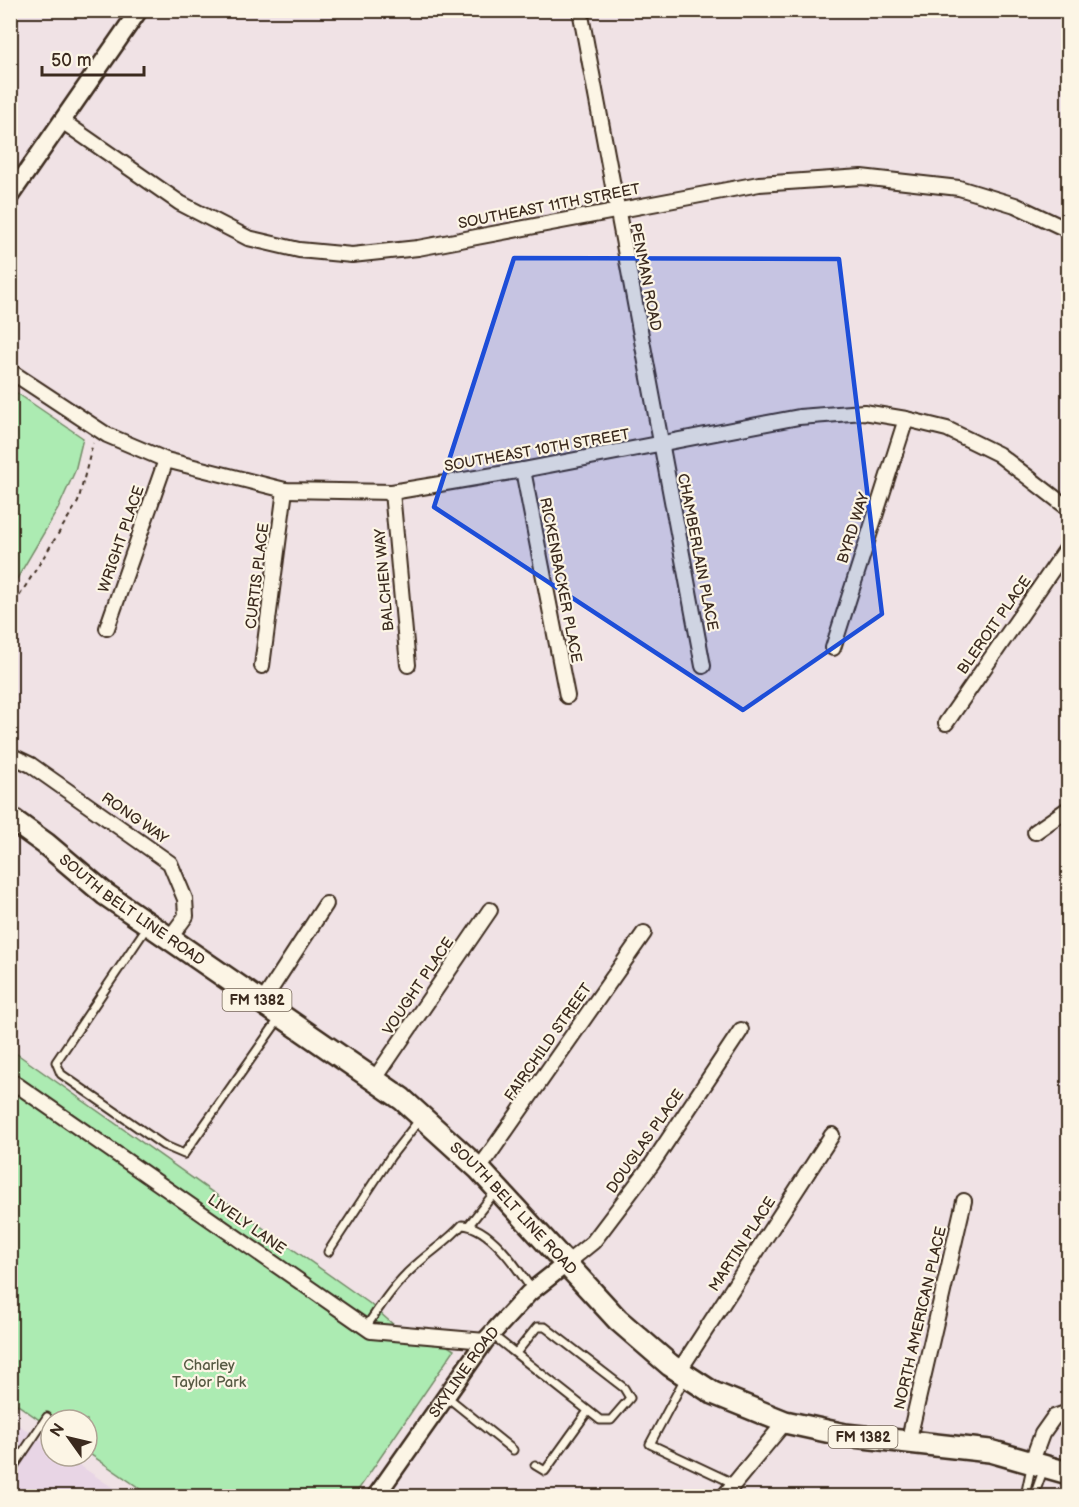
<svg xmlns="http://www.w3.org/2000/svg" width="1079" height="1507" viewBox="0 0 1079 1507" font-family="'Balsamiq Sans',sans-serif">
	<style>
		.built { fill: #e8d5e5 }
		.green { fill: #acebb2; stroke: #748a68; stroke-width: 1.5 }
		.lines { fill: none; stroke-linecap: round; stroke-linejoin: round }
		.service-casing { stroke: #3b2a1e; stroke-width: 11 }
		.minor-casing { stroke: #3b2a1e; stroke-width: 18 }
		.tertiary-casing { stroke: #3b2a1e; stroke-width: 21 }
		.primary-casing { stroke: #3b2a1e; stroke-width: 26 }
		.path { stroke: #3b2a1e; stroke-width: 2; stroke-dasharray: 4.5 4.5; stroke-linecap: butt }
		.service { stroke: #fcf5e5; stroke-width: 7 }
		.minor { stroke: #fcf5e5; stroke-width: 14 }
		.tertiary { stroke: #fcf5e5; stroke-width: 16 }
		.primary { stroke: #fcf5e5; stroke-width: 21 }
		.marked { fill: #1d4ed8; fill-opacity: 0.2; stroke: #1d4ed8; stroke-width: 4.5; stroke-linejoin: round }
		.labels { text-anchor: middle; stroke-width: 4.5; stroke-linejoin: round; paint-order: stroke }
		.shield { fill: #fcf5e5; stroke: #75675a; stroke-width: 1.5 }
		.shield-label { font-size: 14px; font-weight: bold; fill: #3b2a1e }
		.street-label { font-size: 15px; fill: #3b2a1e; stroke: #fcf5e5 }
		.park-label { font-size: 15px; fill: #575a43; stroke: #fcf5e5 }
	</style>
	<rect width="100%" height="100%" fill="#f0e2e5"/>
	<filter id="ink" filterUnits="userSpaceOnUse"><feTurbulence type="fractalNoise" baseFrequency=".0167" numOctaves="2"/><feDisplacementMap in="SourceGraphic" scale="12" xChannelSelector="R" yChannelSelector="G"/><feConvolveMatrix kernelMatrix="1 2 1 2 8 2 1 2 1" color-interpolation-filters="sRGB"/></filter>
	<g filter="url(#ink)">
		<!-- built -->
		<polygon class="built" points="10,1419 51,1447 51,1456 66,1456 125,1496 11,1496"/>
		<!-- green -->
		<g class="green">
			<polygon points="11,389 83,438 75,471 58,509 11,589"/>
			<polygon points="10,1049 369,1303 413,1342 440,1341 454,1350 354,1496 151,1496 87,1452 87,1420 51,1420 51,1428 11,1400"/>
		</g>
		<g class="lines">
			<defs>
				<g id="service">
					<polyline points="147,927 56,1062 61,1074 163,1145 184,1154 279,1019"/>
					<polyline points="469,1225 495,1192"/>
					<polyline points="328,1252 391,1156 420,1119"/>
					<path d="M366,1327c15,-22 29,-44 50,-62 15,-14 32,-24 46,-40 28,1 56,44 70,65"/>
					<polyline points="491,1334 600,1420 611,1420 630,1398 624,1388 545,1327 537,1327 516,1353"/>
					<polyline points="685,1378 650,1444 735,1484"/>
					<polyline points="446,1396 513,1450"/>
					<polyline points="535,1465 545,1471 588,1411"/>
					<polyline points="10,1472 47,1417"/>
					<polyline points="1025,1496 1031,1467"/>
					<polyline points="1034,1496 1044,1468"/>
				</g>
				<g id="minor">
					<polyline points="580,10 703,666"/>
					<polyline points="62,121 180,203 248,238 299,250 352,255 418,248 759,184 861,177 959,188 1015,205 1068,230"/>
					<polyline points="10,371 107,435 166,460 285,490 392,492 523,470 799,417 864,412 906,419 947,429 998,454 1068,508"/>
					<polyline points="523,470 567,696"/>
					<polyline points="392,492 408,665"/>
					<polyline points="107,628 166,460"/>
					<polyline points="833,648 906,419"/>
					<polyline points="262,666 285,490"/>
					<polyline points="946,723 1068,547"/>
					<polyline points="10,755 31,765 170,863 185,899 186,916 169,939"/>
					<polyline points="1035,832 1068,809"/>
					<polyline points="261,1004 326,904"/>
					<polyline points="10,1080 371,1331 485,1341"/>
					<polyline points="374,1080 490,910"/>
					<polyline points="479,1169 644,933"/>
					<polyline points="567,1263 593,1242 652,1164 741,1030"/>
					<polyline points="679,1371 832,1135"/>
					<polyline points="908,1443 964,1201"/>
					<polyline points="1032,1461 1042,1434 1054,1417 1068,1412"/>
					<polyline points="724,1496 785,1422"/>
				</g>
				<g id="tertiary">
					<polyline points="10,196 139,10"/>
					<path id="s1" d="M376,1496l109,-155 44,-48 38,-30"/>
				</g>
				<g id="primary">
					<path id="s2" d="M10,818l36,26 59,50 297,205 77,70 139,151 52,45 43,28 72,29 60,13 145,16 78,22"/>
				</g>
			</defs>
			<!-- service casing -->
			<use href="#service" class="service-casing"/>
			<!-- minor casing -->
			<use href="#minor" class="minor-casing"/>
			<!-- tertiary casing -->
			<use href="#tertiary" class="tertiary-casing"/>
			<!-- primary casing -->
			<use href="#primary" class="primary-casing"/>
			<!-- path -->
			<polyline class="path" points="10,611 78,502 93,443"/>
			<!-- service -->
			<use href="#service" class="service"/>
			<!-- minor -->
			<use href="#minor" class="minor"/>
			<!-- tertiary -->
			<use href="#tertiary" class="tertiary"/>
			<!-- primary -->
			<use href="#primary" class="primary"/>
		</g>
	</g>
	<!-- marked area -->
	<path class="marked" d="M514,258l325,1 43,355 -139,96 -309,-203z"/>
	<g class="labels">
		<!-- shield labels -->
		<g class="shield">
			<rect x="222.5" y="989" width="69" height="22" rx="4.5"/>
			<rect x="828.5" y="1426" width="69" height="22" rx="4.5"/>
		</g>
		<g class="shield-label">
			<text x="257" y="1005">FM 1382</text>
			<text x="863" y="1442">FM 1382</text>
		</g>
		<!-- street labels -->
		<g class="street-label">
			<text transform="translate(549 206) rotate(-11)" y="5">SOUTHEAST 11TH STREET</text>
			<text transform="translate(646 277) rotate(79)" y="5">PENMAN ROAD</text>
			<text transform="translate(537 450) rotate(-10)" y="5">SOUTHEAST 10TH STREET</text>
			<text transform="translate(853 528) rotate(-72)" y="5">BYRD WAY</text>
			<text transform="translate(121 539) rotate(-71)" y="5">WRIGHT PLACE</text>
			<text transform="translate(698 552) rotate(79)" y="5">CHAMBERLAIN PLACE</text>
			<text transform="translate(257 576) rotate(-83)" y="5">CURTIS PLACE</text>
			<text transform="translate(384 580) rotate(-95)" y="5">BALCHEN WAY</text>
			<text transform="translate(561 580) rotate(79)" y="5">RICKENBACKER PLACE</text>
			<text transform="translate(994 625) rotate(-55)" y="5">BLEROIT PLACE</text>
			<text transform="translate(135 818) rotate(35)" y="5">RONG WAY</text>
			<text dy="5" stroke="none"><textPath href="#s2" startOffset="153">SOUTH BELT LINE ROAD</textPath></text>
			<text transform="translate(418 986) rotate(-56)" y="5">VOUGHT PLACE</text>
			<text transform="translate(548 1042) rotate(-55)" y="5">FAIRCHILD STREET</text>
			<text transform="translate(645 1141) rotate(-55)" y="5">DOUGLAS PLACE</text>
			<text dy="5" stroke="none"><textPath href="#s2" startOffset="639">SOUTH BELT LINE ROAD</textPath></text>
			<text transform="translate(247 1224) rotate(35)" y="5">LIVELY LANE</text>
			<text transform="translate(742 1244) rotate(-57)" y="5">MARTIN PLACE</text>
			<text transform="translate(920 1318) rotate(-77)" y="5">NORTH AMERICAN PLACE</text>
			<text dy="5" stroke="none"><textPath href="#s1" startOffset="152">SKYLINE ROAD</textPath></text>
		</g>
		<!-- park labels -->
		<g class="park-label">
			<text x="209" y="1370">Charley<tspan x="209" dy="17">Taylor Park</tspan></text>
		</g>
	</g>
	<!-- margin -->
	<rect width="1079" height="1507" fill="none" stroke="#fcf5e5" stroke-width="36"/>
	<rect x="18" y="18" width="1043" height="1471" fill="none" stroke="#3b2a1e" stroke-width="2" filter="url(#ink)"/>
	<!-- north arrow -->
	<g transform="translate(69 1438) rotate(304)"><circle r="28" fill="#fcf5e5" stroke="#afa495" stroke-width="1.5"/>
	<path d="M0-4.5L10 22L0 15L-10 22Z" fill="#3b2a1e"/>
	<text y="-9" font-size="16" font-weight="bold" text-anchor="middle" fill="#3b2a1e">N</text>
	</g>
	<!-- scale -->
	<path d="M42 66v9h102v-9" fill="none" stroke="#3b2a1e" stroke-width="3"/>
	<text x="51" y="66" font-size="18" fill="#3b2a1e" stroke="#fcf5e5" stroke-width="4.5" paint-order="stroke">50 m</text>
</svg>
